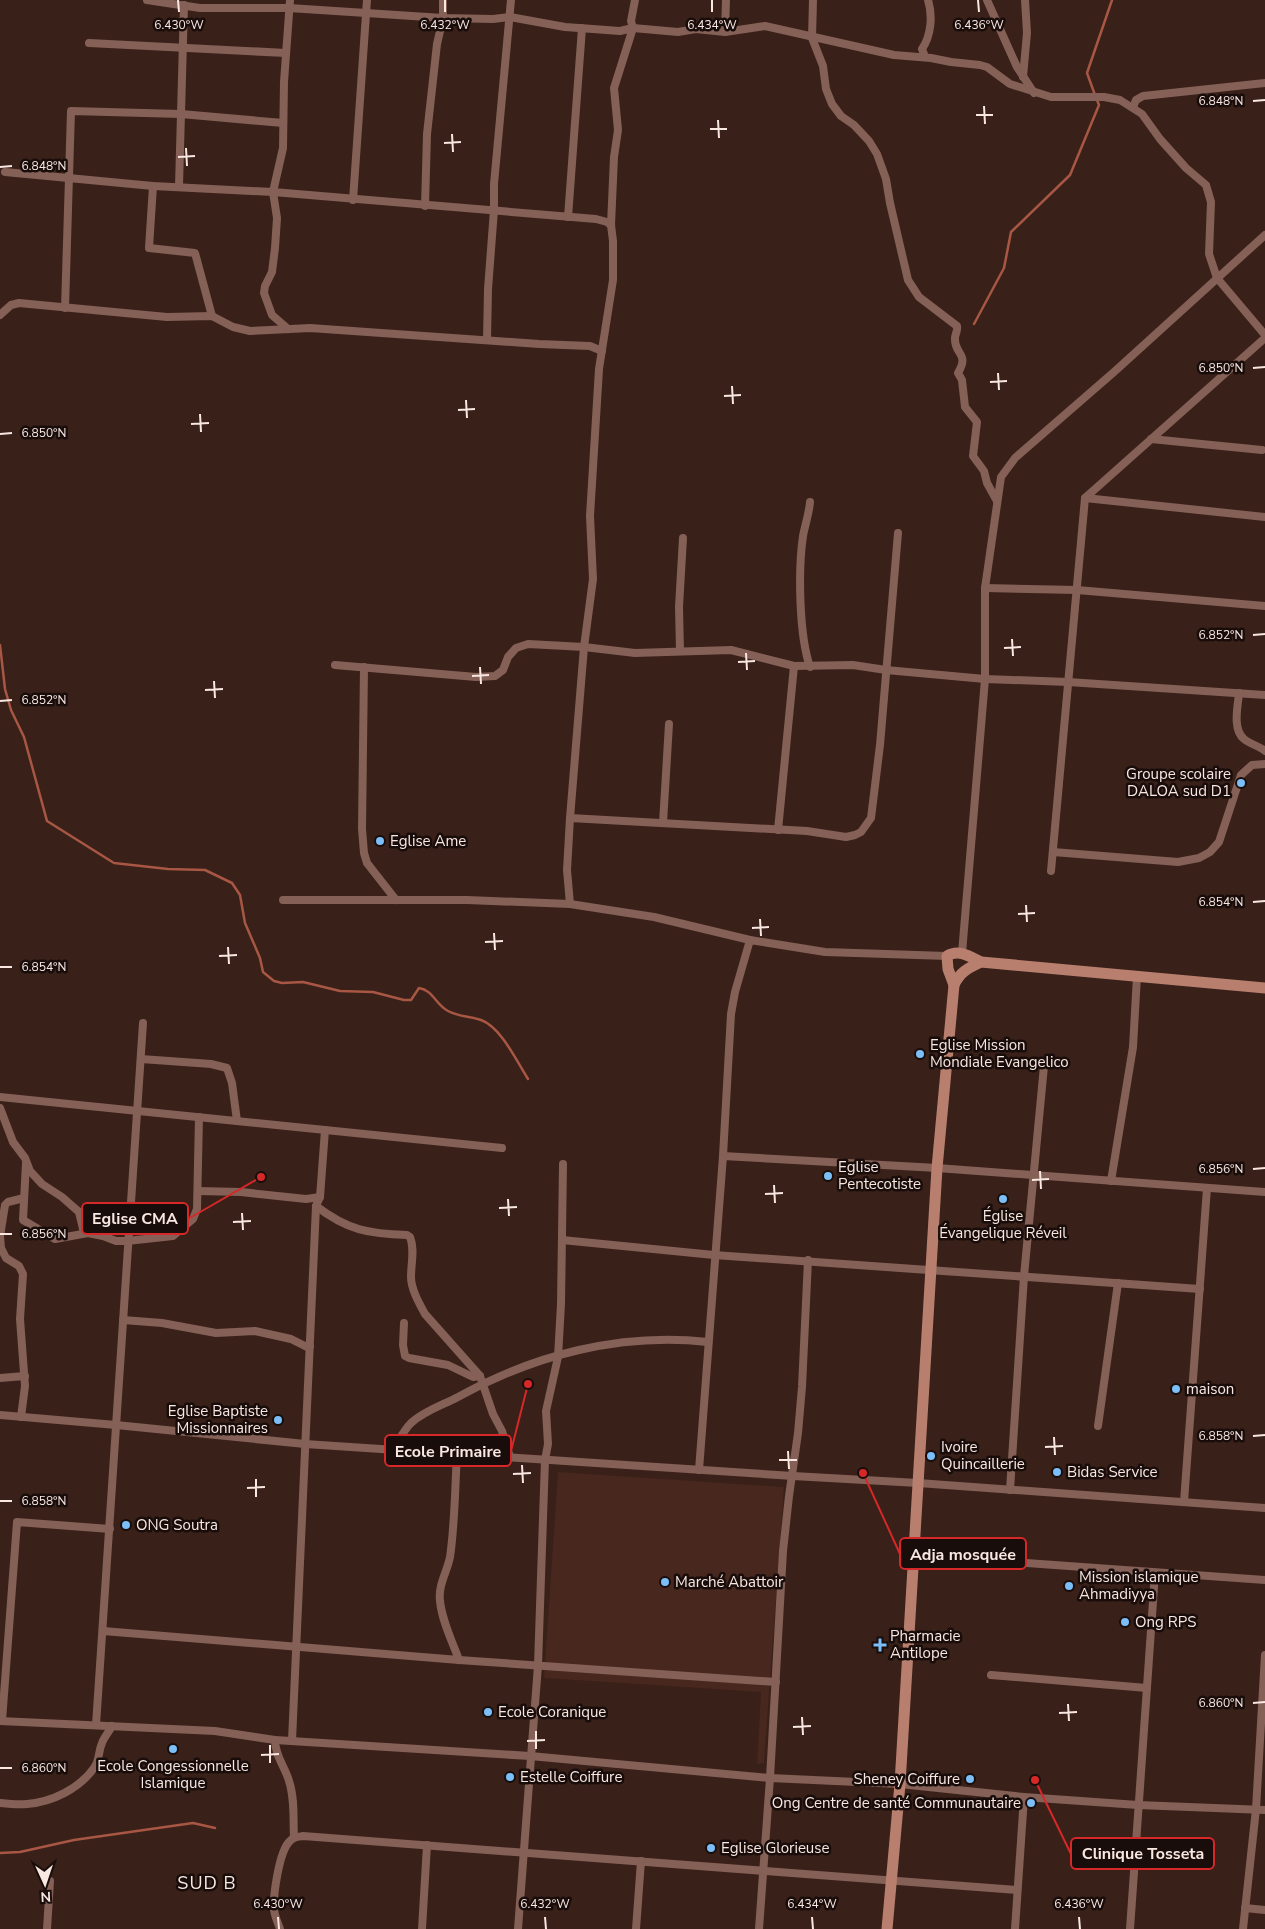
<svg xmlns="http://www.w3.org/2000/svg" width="1265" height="1929" viewBox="0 0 1265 1929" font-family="'Nunito Sans',sans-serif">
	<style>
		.built { fill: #47271e }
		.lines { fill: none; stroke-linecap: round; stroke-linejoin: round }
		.stream { stroke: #a75743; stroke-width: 2.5 }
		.street { stroke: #846056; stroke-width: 8 }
		.secondary { stroke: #b87f6f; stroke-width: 11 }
		.ticks { fill: none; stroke: #f9e7e2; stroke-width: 2 }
		.poi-dot { fill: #7bbef8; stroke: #180d0a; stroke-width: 2 }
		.labels { text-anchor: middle; stroke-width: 5; stroke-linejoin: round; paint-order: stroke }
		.poi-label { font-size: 15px; fill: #f9e7e2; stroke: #180d0a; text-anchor: start }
		.quarter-label { font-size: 18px; letter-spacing: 1px; fill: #f9e7e2; stroke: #180d0a }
		.ticks-label { font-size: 12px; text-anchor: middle; fill: #f9e7e2; stroke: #180d0a; stroke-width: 5; stroke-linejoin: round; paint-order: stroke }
		.leader { fill: none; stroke: #d62828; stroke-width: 2 }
		.callout-dot { fill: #d62828; stroke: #180d0a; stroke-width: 2 }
		.callout { fill: #180d0a; stroke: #d62828; stroke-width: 2 }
		.callout-label { font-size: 16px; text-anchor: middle; font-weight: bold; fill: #f9e7e2 }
	</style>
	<rect width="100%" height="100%" fill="#392019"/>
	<!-- built -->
	<polygon class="built" points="558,1472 784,1487 764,1763 757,1764 761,1692 544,1678"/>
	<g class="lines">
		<!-- stream -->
		<g class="stream">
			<polyline points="1095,95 1087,73 1112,0"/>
			<polyline points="974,324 1004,268 1011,232 1070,175 1099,105 1097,100"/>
			<path d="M0,645l5,44 6,21 13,27 23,84 67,42 54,6 37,1 27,13 8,12 5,28 15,35 3,14 11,9 8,2 21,-1 37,9 33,1 31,8h7l8,-12c14,2 17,17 29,23 11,6 22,5 33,9 20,7 36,42 47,59"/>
			<polyline points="0,1853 20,1852 74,1840 193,1823 215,1828"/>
		</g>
		<!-- street -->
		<g class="street">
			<polyline points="147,0 200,8 289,8 443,18 493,19 510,17 565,27 620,31 633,28 678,32 696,29 725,32 765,26 894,55 931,58 951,62 980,65 987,67 1010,84 1051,97 1104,97 1120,100 1142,114 1160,139 1186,168 1206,185 1211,202 1209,254 1217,278 1265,335"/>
			<path d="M813,0l-1,38 11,28 3,23 6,15 9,12 13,9 15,16 8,13 9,25 4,24 18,77 11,17 38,29c1,5 -2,8 -2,12 -1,17 15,15 3,35l4,7 3,27 12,15 -4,34 11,15 3,12 10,18"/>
			<polyline points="987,0 1017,67 1034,93"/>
			<polyline points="725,32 726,0"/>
			<polyline points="89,43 286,53"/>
			<path d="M925,57l-3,-8c9,-13 11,-33 6,-49"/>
			<polyline points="1023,77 1027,33 1025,0"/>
			<polyline points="1133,107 1136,100 1143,96 1265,83"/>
			<polyline points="5,172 153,186 273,192 596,219 607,222 611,225"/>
			<polyline points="153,186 149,248 195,253 212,316"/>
			<polyline points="179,186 184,5"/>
			<polyline points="353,200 367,0"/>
			<polyline points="425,206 427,134 437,44 443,18 443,0"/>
			<polyline points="568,217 582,28"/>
			<polyline points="65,308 71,111 181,114 283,123"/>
			<polyline points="0,315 11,305 19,303 167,317 212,316 233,327 250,331 310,328 539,344 590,346 602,351"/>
			<polyline points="288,329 272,315 264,293 265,286 272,272 275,248 277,218 273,192 283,148 284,82 290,0"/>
			<polyline points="487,340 488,289 494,210 494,184 511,0"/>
			<polyline points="1151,439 1262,450"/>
			<polyline points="1085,498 1265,517"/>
			<path d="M810,502c-1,12 -5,23 -7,34 -5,34 -4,99 7,131"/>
			<polyline points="985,588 1077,590 1265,606"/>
			<polyline points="680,651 679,607 683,538"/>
			<polyline points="335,665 476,677 495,676 503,670 508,657 516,648 528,644 584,647 635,653 731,650 794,666 853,665 886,670 985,679 1068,682 1265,695"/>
			<polyline points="364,667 362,829 364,853 367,863 396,900"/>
			<path d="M1239,693c-1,13 -7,36 5,46 6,5 15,7 21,12"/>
			<polyline points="570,818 807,831 846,837 855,835 861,832 871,818 880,745 898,533"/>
			<polyline points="663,823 669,724"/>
			<polyline points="778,830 794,666"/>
			<polyline points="1053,852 1178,862 1199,858 1210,852 1219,842 1241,775 1252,765 1265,764"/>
			<polyline points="1051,871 1085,498 1265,338"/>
			<polyline points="283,900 467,900 570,904 654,917 750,940"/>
			<polyline points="570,904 567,870 570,818 584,647 593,579 590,516 599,369 613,280 613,241 611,225 614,157 618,130 614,88 633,28 631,21 635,0"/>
			<polyline points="962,953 985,679 985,588 1001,477 1015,458 1114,372 1265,235"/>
			<polyline points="141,1059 211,1064 227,1068 232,1083 237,1121"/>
			<polyline points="0,1097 502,1148"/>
			<polyline points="0,1108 13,1142 25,1158 30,1171 42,1184 62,1197 79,1212 84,1233"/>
			<polyline points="723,1156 937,1168 1265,1192"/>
			<polyline points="26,1163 23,1220 55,1239 88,1233 103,1236 116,1241 127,1241 173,1236 193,1219 197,1209 199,1117"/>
			<polyline points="1111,1181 1133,1047 1137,976"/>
			<polyline points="198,1191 241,1192 306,1199 320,1197"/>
			<path d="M316,1206c31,24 53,28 91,29l3,2c5,12 1,26 1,40 0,12 8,26 14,37l55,62 13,38 9,17 8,26"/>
			<polyline points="562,1240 714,1255 1200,1289"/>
			<polyline points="123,1320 162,1323 216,1333 255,1331 291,1339 307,1347 310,1346"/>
			<polyline points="404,1323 403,1345 405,1356 409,1358 448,1365 473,1377 480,1376"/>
			<polyline points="0,1378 25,1376"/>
			<polyline points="0,1415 116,1425 305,1444 793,1476 918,1483 1265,1508"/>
			<polyline points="21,1417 25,1386 20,1319 23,1274 19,1266 6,1258 1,1248 0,1236 5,1205 8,1202 24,1198"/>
			<polyline points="1098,1426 1118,1283"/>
			<path d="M394,1448c5,-8 10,-18 17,-25 13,-12 32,-18 47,-26 76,-42 163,-65 250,-55"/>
			<path d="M457,1453c-2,34 -2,70 -7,104 -3,15 -12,28 -10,44 2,20 12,40 19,59"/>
			<polyline points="699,1470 723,1156 731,1014 735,992 750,940 825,952 947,956"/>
			<polyline points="1010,1490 1024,1276 1044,1066"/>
			<polyline points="1184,1502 1207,1188"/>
			<polyline points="913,1555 1265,1580"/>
			<polyline points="103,1631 459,1660 776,1682"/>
			<polyline points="991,1675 1147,1688"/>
			<polyline points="0,1721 215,1731 275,1740 530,1756 770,1778 900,1784 1024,1797 1138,1805 1265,1810"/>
			<polyline points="2,1721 17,1522 110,1529"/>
			<polyline points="96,1725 143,1023"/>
			<path d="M275,1740c0,16 10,27 14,41 6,18 4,38 5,56"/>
			<polyline points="292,1741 316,1206 320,1197 325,1130"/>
			<path d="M0,1803c9,1 18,2 27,1 25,-2 52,-15 67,-36 6,-8 4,-16 8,-25 2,-6 7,-11 10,-17"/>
			<polyline points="1245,1908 1265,1910"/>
			<polyline points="47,1929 50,1881"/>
			<path d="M280,1929c-2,-6 -5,-12 -6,-19 -1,-15 5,-57 15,-68 4,-5 8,-5 14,-6l714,54"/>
			<polyline points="422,1929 427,1845"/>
			<polyline points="518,1929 538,1665 545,1460 548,1444 546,1411 558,1357 561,1304 563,1164"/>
			<polyline points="636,1929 641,1861"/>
			<polyline points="759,1929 770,1778 783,1551 789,1496 798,1433 802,1387 808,1260"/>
			<polyline points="1015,1929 1024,1797"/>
			<polyline points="1130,1929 1155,1573"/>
			<polyline points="1243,1929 1256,1809 1265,1655"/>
		</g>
		<!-- secondary -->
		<g class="secondary">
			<path d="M954,985l-6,-16 -1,-13c12,-7 22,0 34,6l284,26"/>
			<path d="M887,1929l13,-145 37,-616 17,-183c6,-13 14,-17 27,-23"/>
		</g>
	</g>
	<!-- ticks -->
	<path class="ticks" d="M178,0l1,12M445,0v12M712,0v12M978,0l1,12M1253,101l12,-1M984,106l1,18M976,115h17M718,120l1,18M710,129h17M452,134l1,18M444,143l17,-1M186,148l1,18M178,157l17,-1M0,167l12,-1M1253,368l12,-1M998,373l1,17M990,382l17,-1M732,386l1,18M724,396l17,-1M466,400l1,18M458,410l17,-1M200,414l1,18M191,424l18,-1M0,434l12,-1M1253,635l12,-1M1012,639l1,17M1004,648l17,-1M746,653l1,17M738,662l17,-1M480,667l1,17M472,676l17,-1M214,681l1,17M205,690l18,-1M0,701l12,-1M1253,902l12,-1M1026,905l1,17M1018,914l17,-1M760,919l1,17M752,928l17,-1M494,933l1,17M485,942l18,-1M228,947l1,17M219,956l18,-1M0,967h12M1253,1169l12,-1M1040,1171l1,18M1032,1180l17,-1M774,1185l1,18M765,1194l18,-1M508,1199l1,17M499,1208l18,-1M242,1213l1,17M233,1222l18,-1M0,1234h12M1253,1436l12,-1M1054,1437l1,18M1045,1447l18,-1M788,1451l1,18M779,1460h18M522,1465l1,18M513,1474l18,-1M256,1479v18M247,1488l18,-1M0,1501h12M1253,1703l12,-1M1068,1704l1,17M1059,1713l18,-1M802,1717l1,18M793,1727l18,-1M536,1731v18M527,1741l18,-1M270,1745v18M261,1755l18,-1M0,1768h12M278,1917l1,12M545,1917l1,12M812,1917l1,12M1079,1917l1,12"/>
	<!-- markers -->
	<g class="poi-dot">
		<circle cx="1241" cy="783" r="5"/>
		<circle cx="380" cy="841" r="5"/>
		<circle cx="920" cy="1054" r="5"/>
		<circle cx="828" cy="1176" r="5"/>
		<circle cx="1003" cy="1199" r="5"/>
		<circle cx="1176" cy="1389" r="5"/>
		<circle cx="278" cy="1420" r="5"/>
		<circle cx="931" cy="1456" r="5"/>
		<circle cx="1057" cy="1472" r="5"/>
		<circle cx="126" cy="1525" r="5"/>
		<circle cx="665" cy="1582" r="5"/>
		<circle cx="1069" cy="1586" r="5"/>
		<circle cx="1125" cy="1622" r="5"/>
		<path d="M877.5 1637.5h5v5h5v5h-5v5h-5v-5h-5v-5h5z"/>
		<circle cx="488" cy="1712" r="5"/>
		<circle cx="173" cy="1749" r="5"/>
		<circle cx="510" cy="1777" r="5"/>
		<circle cx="970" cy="1779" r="5"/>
		<circle cx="1031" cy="1803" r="5"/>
		<circle cx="711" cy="1848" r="5"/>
	</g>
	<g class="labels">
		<!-- poi labels -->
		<g class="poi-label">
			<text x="1231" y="779" text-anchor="end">Groupe scolaire<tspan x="1231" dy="17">DALOA sud D1</tspan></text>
			<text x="390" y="846">Eglise Ame</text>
			<text x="930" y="1050">Eglise Mission<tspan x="930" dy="17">Mondiale Evangelico</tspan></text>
			<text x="838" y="1172">Eglise<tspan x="838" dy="17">Pentecotiste</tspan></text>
			<text x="1003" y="1221" text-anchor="middle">Église<tspan x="1003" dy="17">Évangelique Réveil</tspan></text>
			<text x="1186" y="1394">maison</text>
			<text x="268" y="1416" text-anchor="end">Eglise Baptiste<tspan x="268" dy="17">Missionnaires</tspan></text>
			<text x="941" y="1452">Ivoire<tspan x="941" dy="17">Quincaillerie</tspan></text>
			<text x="1067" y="1477">Bidas Service</text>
			<text x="136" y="1530">ONG Soutra</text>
			<text x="1079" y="1582">Mission islamique<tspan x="1079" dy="17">Ahmadiyya</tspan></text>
			<text x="675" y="1587">Marché Abattoir</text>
			<text x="1135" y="1627">Ong RPS</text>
			<text x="890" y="1641">Pharmacie<tspan x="890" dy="17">Antilope</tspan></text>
			<text x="498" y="1717">Ecole Coranique</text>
			<text x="173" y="1771" text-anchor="middle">Ecole Congessionnelle<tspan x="173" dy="17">Islamique</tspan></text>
			<text x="520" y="1782">Estelle Coiffure</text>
			<text x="960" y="1784" text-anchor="end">Sheney Coiffure</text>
			<text x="1021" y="1808" text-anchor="end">Ong Centre de santé Communautaire</text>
			<text x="721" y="1853">Eglise Glorieuse</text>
		</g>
		<!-- quarter labels -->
		<g class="quarter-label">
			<text x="207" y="1889">SUD B</text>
		</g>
	</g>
	<g class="ticks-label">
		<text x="179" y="29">6.430°W</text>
		<text x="445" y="29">6.432°W</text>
		<text x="712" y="29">6.434°W</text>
		<text x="979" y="29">6.436°W</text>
		<text x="1221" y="105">6.848°N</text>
		<text x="44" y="170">6.848°N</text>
		<text x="1221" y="372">6.850°N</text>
		<text x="44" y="437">6.850°N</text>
		<text x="1221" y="639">6.852°N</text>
		<text x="44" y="704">6.852°N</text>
		<text x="1221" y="906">6.854°N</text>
		<text x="44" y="971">6.854°N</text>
		<text x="1221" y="1173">6.856°N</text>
		<text x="44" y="1238">6.856°N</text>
		<text x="1221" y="1440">6.858°N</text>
		<text x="44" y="1505">6.858°N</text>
		<text x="1221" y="1707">6.860°N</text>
		<text x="44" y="1772">6.860°N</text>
		<text x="278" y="1908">6.430°W</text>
		<text x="545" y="1908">6.432°W</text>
		<text x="812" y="1908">6.434°W</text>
		<text x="1079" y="1908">6.436°W</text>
	</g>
	<!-- callouts -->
	<path class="leader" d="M261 1177L188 1219M528 1384L511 1451M863 1473L900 1554M1035 1780L1071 1854"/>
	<g class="callout-dot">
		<circle cx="261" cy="1177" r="5"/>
		<circle cx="528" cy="1384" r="5"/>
		<circle cx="863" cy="1473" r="5"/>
		<circle cx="1035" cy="1780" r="5"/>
	</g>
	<g class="callout">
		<rect x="82" y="1203" width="106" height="31" rx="5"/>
		<rect x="385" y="1435" width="126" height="31" rx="5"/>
		<rect x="900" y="1538" width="126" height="31" rx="5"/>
		<rect x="1071" y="1838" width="143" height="31" rx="5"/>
	</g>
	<g class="callout-label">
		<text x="135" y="1224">Eglise CMA</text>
		<text x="448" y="1457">Ecole Primaire</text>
		<text x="963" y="1560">Adja mosquée</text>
		<text x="1143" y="1859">Clinique Tosseta</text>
	</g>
	<!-- north arrow -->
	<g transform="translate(45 1884) rotate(177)" stroke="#180d0a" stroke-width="4" paint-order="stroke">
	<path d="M0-4L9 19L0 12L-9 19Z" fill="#f9e7e2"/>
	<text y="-8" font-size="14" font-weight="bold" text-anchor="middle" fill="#f9e7e2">N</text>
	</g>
</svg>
